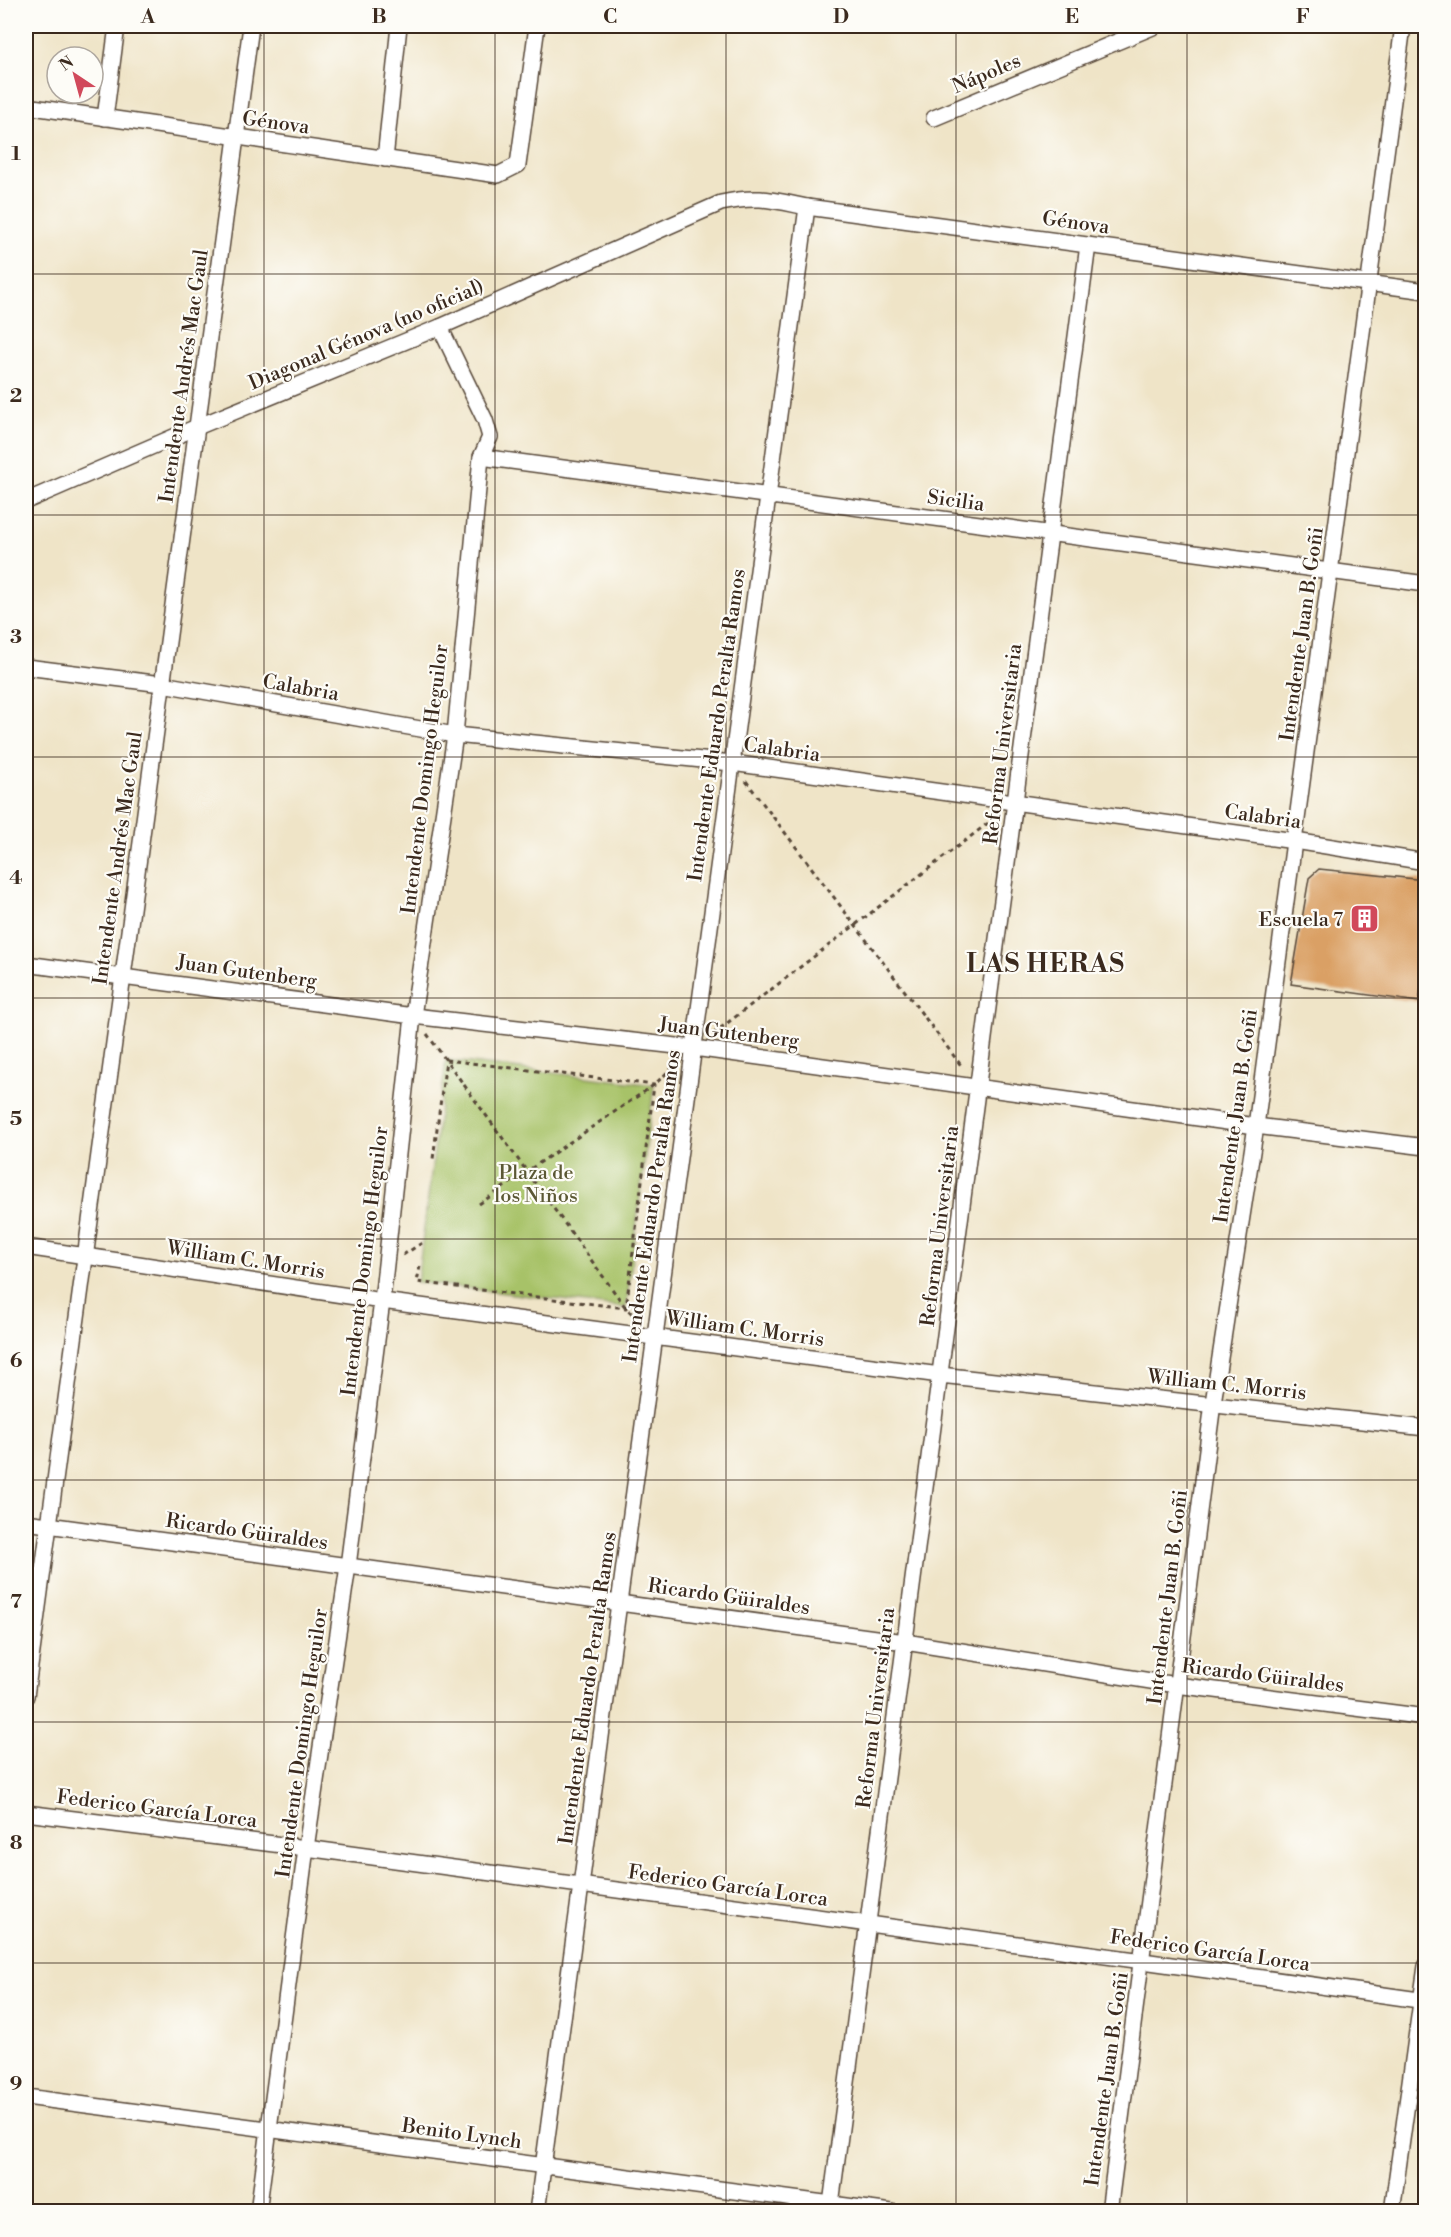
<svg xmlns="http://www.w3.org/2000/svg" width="1451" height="2237" viewBox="0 0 1451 2237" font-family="'Libre Bodoni',serif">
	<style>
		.green { fill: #a7c268; stroke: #717643; stroke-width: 1.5 }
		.building { fill: #daa065 }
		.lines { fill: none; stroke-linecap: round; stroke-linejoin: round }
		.minor-casing { stroke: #564637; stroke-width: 18 }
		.path { stroke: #564637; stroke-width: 3; stroke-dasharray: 4.5 4.5; stroke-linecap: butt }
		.minor { stroke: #fff; stroke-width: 15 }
		.grid { fill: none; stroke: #3b2a1e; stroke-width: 1.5; stroke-opacity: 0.55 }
		.labels { text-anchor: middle; stroke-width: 4.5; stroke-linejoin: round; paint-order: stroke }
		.street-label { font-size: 20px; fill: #3b2a1e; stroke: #fdfcf7 }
		.poi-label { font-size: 20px; fill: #3b2a1e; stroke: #fdfcf7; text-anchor: end }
		.park-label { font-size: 20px; fill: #5b5834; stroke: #fdfcf7 }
		.district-label { font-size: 26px; font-weight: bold; letter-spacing: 1.5px; fill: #3b2a1e; stroke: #fdfcf7 }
		.neatline { fill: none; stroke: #3b2a1e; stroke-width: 2 }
		.grid-label { font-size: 20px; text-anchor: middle; font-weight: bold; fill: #3b2a1e }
	</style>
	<rect width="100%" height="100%" fill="#fdfcf7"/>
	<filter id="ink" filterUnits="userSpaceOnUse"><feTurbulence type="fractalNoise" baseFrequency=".0167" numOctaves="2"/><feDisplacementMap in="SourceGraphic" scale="12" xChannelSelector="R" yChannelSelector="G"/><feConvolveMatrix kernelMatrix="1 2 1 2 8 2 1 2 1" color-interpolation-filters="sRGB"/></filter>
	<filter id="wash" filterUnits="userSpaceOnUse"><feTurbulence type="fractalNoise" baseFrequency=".008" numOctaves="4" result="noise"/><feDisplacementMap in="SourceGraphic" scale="24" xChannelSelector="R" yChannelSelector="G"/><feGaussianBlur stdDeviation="1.35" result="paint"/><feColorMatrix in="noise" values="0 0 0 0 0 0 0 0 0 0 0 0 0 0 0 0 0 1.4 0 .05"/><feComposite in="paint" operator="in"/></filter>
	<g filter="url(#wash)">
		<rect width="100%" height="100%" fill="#efe4c7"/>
		<!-- green -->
		<polygon class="green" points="446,1060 654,1085 626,1308 417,1282"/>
		<g id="blocks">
			<!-- building -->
			<polygon class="building" points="1319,869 1425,880 1425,958 1419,1002 1291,984 1309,878"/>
		</g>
	</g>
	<g filter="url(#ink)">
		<use href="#blocks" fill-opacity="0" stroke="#564637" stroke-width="1.5"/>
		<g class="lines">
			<defs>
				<g id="minor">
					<polyline points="26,106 498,175 518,165 537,26"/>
					<polyline points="105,118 117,26"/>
					<polyline points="934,118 1155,26"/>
					<polyline points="385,159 399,26"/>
					<polyline points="481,457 1426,584"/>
					<path d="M26,501l171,-74 243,-100 281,-124c36,-8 51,-3 86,4l619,84"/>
					<polyline points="26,667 162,684 455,735 732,763 1295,841 1426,862"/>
					<polyline points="26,964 413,1016 694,1048 1256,1126 1426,1147"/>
					<polyline points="26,1247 382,1301 940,1375 1426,1428"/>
					<polyline points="26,1522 905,1642 1176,1685 1426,1717"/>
					<polyline points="26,1696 251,26"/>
					<polyline points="26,1813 306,1848 1143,1961 1426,2001"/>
					<polyline points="26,2097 892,2212"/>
					<polyline points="258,2212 306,1848 348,1566 382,1301 413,1016 455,735 481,457 490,437 485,420 440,327"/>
					<polyline points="537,2212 807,207"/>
					<polyline points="830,2212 1088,245"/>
					<polyline points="1109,2212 1213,1403 1256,1126 1403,26"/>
					<polyline points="1392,2212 1426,1966"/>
				</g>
			</defs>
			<!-- minor casing -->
			<use href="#minor" class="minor-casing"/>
			<!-- path -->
			<g class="path">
				<polyline points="746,781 963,1068"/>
				<polyline points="427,1034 626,1308 637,1318"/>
				<polyline points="713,1034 996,817"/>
				<polyline points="479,1204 654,1085 673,1067"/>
				<polyline points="403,1255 422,1243"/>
				<polyline points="420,1266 417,1282 626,1308 654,1085 446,1060 433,1159"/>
			</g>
			<!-- minor -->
			<use href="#minor" class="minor"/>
		</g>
	</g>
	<!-- grid -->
	<path class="grid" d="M264,26v2186M495,26v2186M726,26v2186M956,26v2186M1187,26v2186M26,274h1400M26,515h1400M26,757h1400M26,998h1400M26,1239h1400M26,1480h1400M26,1722h1400M26,1963h1400"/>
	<!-- icons -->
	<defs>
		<symbol id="building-square" viewBox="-11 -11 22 22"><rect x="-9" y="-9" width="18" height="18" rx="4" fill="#d1495b" stroke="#fdfcf7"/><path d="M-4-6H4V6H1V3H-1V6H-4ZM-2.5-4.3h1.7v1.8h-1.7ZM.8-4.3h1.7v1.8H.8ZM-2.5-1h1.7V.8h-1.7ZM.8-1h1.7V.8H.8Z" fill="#fff"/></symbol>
	</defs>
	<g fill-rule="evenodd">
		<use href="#building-square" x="1348" y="902" width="33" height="33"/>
	</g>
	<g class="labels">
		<!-- street labels -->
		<g class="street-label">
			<text transform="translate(986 73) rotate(-23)" y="7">Nápoles</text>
			<text transform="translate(276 122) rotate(8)" y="7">Génova</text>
			<text transform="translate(1076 222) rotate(8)" y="7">Génova</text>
			<text transform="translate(366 334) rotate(-23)" y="7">Diagonal Génova (no oficial)</text>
			<text transform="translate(183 376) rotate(-82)" y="7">Intendente Andrés Mac Gaul</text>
			<text transform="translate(956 500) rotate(8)" y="7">Sicilia</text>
			<text transform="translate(1301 634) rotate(-82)" y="7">Intendente Juan B. Goñi</text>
			<text transform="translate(301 687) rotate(10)" y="7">Calabria</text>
			<text transform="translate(716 725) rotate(-82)" y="7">Intendente Eduardo Peralta Ramos</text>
			<text transform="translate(1002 744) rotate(-83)" y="7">Reforma Universitaria</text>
			<text transform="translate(782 749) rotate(8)" y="7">Calabria</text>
			<text transform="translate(424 779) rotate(-83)" y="7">Intendente Domingo Heguilor</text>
			<text transform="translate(1263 816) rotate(8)" y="7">Calabria</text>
			<text transform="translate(117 858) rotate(-82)" y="7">Intendente Andrés Mac Gaul</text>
			<text transform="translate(247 971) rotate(8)" y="7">Juan Gutenberg</text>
			<text transform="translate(729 1032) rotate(7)" y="7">Juan Gutenberg</text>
			<text transform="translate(1235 1116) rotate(-82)" y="7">Intendente Juan B. Goñi</text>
			<text transform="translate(651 1206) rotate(-82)" y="7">Intendente Eduardo Peralta Ramos</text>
			<text transform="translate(939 1226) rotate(-83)" y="7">Reforma Universitaria</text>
			<text transform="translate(246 1259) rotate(9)" y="7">William C. Morris</text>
			<text transform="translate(364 1261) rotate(-83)" y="7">Intendente Domingo Heguilor</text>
			<text transform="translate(745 1328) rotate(8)" y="7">William C. Morris</text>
			<text transform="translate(1227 1384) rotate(6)" y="7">William C. Morris</text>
			<text transform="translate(247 1531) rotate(8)" y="7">Ricardo Güiraldes</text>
			<text transform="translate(729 1596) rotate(8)" y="7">Ricardo Güiraldes</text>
			<text transform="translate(1167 1597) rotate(-83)" y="7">Intendente Juan B. Goñi</text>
			<text transform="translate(1263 1675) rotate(7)" y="7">Ricardo Güiraldes</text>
			<text transform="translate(587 1688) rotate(-82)" y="7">Intendente Eduardo Peralta Ramos</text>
			<text transform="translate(875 1708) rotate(-83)" y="7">Reforma Universitaria</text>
			<text transform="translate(301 1743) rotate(-82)" y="7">Intendente Domingo Heguilor</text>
			<text transform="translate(157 1808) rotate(7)" y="7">Federico García Lorca</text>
			<text transform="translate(728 1885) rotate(8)" y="7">Federico García Lorca</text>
			<text transform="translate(1210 1950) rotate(8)" y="7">Federico García Lorca</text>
			<text transform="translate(1106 2079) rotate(-82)" y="7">Intendente Juan B. Goñi</text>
			<text transform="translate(462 2133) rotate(8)" y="7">Benito Lynch</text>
		</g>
		<!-- poi labels -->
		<g class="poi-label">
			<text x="1343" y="926">Escuela 7</text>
		</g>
		<!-- park labels -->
		<g class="park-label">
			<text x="536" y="1179">Plaza de<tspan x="536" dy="23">los Niños</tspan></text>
		</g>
		<!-- district labels -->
		<g class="district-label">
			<text x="1046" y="972">LAS HERAS</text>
		</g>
	</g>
	<!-- margin -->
	<rect width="1451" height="2237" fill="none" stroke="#fdfcf7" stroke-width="66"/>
	<!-- north arrow -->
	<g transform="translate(75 75) rotate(324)"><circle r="28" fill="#fdfcf7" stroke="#afa8a0" stroke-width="1.5"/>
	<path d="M0-4.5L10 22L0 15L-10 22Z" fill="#d1495b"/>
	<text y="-9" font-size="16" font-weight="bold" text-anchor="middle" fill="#3b2a1e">N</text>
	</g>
	<rect x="33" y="33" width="1385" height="2171" class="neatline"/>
	<g class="grid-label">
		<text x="148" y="23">A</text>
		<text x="379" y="23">B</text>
		<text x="610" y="23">C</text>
		<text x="841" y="23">D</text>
		<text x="1072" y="23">E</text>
		<text x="1303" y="23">F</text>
		<text x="16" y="160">1</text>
		<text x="16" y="402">2</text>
		<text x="16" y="643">3</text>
		<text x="16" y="884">4</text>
		<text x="16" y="1125">5</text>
		<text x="16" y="1367">6</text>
		<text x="16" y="1608">7</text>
		<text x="16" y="1849">8</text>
		<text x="16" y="2090">9</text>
	</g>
</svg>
